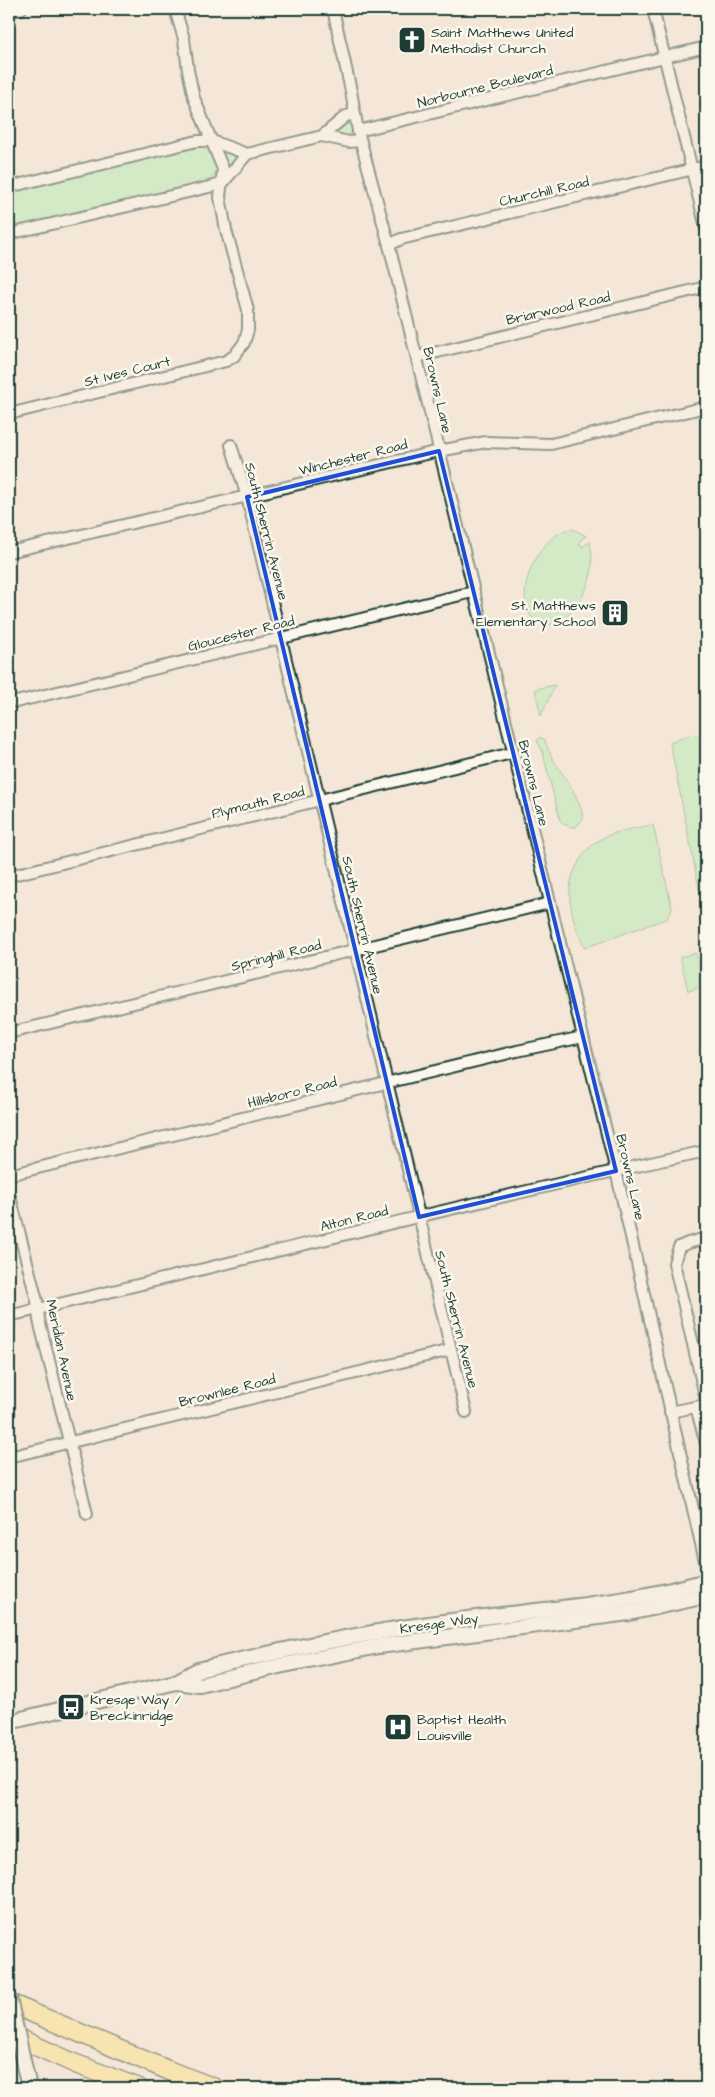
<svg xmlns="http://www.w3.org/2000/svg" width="715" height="2097" viewBox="0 0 715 2097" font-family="'Architects Daughter',sans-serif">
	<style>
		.green { fill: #aeeab0; stroke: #669472 }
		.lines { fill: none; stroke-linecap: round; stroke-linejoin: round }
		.street-casing { stroke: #1f3d34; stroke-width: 14 }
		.secondary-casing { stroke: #1f3d34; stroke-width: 18 }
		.highway-casing { stroke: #1f3d34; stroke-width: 21 }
		.street { stroke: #fbf7ec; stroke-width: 10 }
		.secondary { stroke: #fbf7ec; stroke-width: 14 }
		.highway { stroke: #fde080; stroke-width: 18 }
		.secondary-bridge-casing { stroke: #1f3d34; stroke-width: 18; stroke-linecap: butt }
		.secondary-bridge { stroke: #fbf7ec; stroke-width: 14 }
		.marked { fill: none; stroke: #1d4ed8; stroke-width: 4; stroke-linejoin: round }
		.labels { text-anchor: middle; stroke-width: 5; stroke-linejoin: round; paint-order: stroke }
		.poi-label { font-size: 14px; fill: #1f3d34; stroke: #fbf7ec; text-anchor: start }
		.street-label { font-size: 14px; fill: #1f3d34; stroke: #fbf7ec }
	</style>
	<rect width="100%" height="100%" fill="#f4e7d8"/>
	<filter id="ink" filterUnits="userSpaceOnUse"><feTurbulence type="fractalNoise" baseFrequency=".02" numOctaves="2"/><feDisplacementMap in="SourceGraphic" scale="10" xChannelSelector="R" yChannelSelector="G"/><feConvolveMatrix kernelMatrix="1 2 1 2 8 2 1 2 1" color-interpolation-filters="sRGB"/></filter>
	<g filter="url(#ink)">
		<!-- green -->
		<g class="green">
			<polygon points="344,124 352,125 353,132 344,137 333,134"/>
			<polygon points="192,147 203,147 213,152 218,168 213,178 208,182 9,231 9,191"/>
			<polygon points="223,151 239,156 227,167 222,154"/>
			<path d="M570,529l5,1 11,6 -7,5 3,6 8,-5c2,11 3,21 1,32 -5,21 -22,52 -47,51 -40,-12 -10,-89 26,-96z"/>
			<polygon points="555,685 541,716 535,689"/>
			<polygon points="706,734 706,893 699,889 670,743 687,736"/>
			<path d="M540,737l5,3c8,29 35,49 38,79l-7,8c-7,0 -12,-1 -16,-7l-18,-70 -5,-9z"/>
			<path d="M653,825l19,83 -5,11c-28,8 -55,20 -83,29 -4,-11 -10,-24 -12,-36 -4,-16 -3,-31 4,-45 16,-34 44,-36 77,-42z"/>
			<polygon points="696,953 704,987 688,991 680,957"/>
		</g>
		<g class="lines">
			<defs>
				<g id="street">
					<polyline points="333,9 351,91 358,131 389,245 616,1171 706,1566"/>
					<polyline points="653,9 706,228"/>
					<polyline points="9,12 21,9"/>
					<polyline points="358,131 706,47"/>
					<polyline points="322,136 346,116 355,114"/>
					<polyline points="9,187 197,141 212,141 247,154 322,136 349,142 360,141"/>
					<polyline points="9,234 222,184 247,154"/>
					<polyline points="389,245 401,239 706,166"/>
					<polyline points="417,357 706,287"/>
					<polyline points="9,414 226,361 234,356 244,343 248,330 248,310 226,230 220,197 223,169 194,98 188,70 184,39 175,9"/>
					<polyline points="231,445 247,497 466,1412"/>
					<polyline points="9,552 439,451 486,442 551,444 706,407"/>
					<polyline points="16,702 473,592"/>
					<polyline points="9,876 512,753"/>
					<polyline points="9,1033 550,903"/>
					<polyline points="9,1175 517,1051 583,1037"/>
					<polyline points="9,1192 37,1301 39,1320 87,1514"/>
					<polyline points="706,1238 688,1243 679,1247 674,1263 706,1400"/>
					<path d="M9,1316c232,-55 463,-115 697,-165"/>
					<polyline points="696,1407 706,1444"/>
					<polyline points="670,1412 700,1406"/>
					<polyline points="9,1457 451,1350"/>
				</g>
				<g id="secondary">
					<polyline points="176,1682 200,1685 279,1666 379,1646 629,1613 706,1596"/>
					<path d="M9,1722l167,-40 22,-12c79,-19 158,-36 238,-47 91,-13 182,-16 270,-42"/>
					<polyline points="9,2063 15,2088"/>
				</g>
				<g id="highway">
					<polyline points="9,2003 170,2071 215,2088"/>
					<polyline points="9,2034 76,2064 139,2088"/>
				</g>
			</defs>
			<!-- street casing -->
			<use href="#street" class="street-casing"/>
			<!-- secondary casing -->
			<use href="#secondary" class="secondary-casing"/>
			<!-- highway casing -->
			<use href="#highway" class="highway-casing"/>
			<!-- street -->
			<use href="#street" class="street"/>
			<!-- secondary -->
			<use href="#secondary" class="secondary"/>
			<!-- highway -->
			<use href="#highway" class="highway"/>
			<defs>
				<polyline id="secondary-bridge" points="9,1998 28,2083"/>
			</defs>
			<!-- secondary-bridge casing -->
			<use href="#secondary-bridge" class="secondary-bridge-casing"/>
			<!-- secondary-bridge -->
			<use href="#secondary-bridge" class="secondary-bridge"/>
		</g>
	</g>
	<!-- marked area -->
	<path d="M0 0H715V2097H0ZM439,451l177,720 -197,46 -172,-720z" fill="#f4e7d8" fill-opacity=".55" fill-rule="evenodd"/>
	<path class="marked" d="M439,451l177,720 -197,46 -172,-720z"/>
	<!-- icons -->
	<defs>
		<symbol id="church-square" viewBox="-11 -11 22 22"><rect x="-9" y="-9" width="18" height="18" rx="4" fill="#1f3d34" stroke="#fbf7ec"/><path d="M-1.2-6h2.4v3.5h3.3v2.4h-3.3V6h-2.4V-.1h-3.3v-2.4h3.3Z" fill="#fff"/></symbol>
		<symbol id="building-square" viewBox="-11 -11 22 22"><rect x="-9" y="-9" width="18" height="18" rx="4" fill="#1f3d34" stroke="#fbf7ec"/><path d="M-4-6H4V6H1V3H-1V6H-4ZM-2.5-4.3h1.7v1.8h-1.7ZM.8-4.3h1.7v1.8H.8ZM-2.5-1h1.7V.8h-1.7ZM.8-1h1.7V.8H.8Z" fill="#fff"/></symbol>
		<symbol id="bus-square" viewBox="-11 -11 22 22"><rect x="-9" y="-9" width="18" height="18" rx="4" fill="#1f3d34" stroke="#fbf7ec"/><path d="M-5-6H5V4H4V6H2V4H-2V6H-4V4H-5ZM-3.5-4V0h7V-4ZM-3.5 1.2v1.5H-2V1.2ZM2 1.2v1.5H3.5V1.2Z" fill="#fff"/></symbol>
		<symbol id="hospital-square" viewBox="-11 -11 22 22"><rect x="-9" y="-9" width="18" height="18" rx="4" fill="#1f3d34" stroke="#fbf7ec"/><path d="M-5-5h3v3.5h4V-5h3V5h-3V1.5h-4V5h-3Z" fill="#fff"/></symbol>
	</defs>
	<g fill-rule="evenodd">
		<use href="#church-square" x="396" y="24" width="32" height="32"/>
		<use href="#building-square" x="599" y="597" width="32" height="32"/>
		<use href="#bus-square" x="55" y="1691" width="32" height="32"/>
		<use href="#hospital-square" x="382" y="1711" width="32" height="32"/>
	</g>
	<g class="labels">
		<!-- poi labels -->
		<g class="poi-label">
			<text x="431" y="37">Saint Matthews United<tspan x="431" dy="16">Methodist Church</tspan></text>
			<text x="596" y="610" text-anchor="end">St. Matthews<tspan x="596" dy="16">Elementary School</tspan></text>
			<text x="90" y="1704">Kresge Way /<tspan x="90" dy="16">Breckinridge</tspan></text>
			<text x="417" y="1724">Baptist Health<tspan x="417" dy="16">Louisville</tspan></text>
		</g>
		<!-- street labels -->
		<g class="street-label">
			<text transform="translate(485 86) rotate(-14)" y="5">Norbourne Boulevard</text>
			<text transform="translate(544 191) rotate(-13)" y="5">Churchill Road</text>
			<text transform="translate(558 308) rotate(-13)" y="5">Briarwood Road</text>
			<text transform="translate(127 371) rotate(-14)" y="5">St Ives Court</text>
			<text transform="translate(438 390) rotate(77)" y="5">Browns Lane</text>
			<text transform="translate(353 457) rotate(-14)" y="5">Winchester Road</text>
			<text transform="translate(267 531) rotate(76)" y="5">South Sherrin Avenue</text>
			<text transform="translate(241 633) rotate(-14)" y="5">Gloucester Road</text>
			<text transform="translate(534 783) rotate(76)" y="5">Browns Lane</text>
			<text transform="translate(258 802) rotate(-14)" y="5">Plymouth Road</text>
			<text transform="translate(363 925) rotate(77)" y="5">South Sherrin Avenue</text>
			<text transform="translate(276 955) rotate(-14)" y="5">Springhill Road</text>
			<text transform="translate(292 1092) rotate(-14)" y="5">Hillsboro Road</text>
			<text transform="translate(631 1177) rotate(77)" y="5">Browns Lane</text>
			<text transform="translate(354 1218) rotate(-14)" y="5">Alton Road</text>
			<text transform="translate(457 1319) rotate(76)" y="5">South Sherrin Avenue</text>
			<text transform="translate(62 1350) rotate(78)" y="5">Meridian Avenue</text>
			<text transform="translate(227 1390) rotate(-14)" y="5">Brownlee Road</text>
			<text transform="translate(439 1623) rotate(-8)" y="5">Kresge Way</text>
		</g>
	</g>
	<!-- margin -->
	<rect width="715" height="2097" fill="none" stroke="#fbf7ec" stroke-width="30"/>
	<rect x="15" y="15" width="685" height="2067" fill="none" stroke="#1f3d34" stroke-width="2" filter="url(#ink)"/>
</svg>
